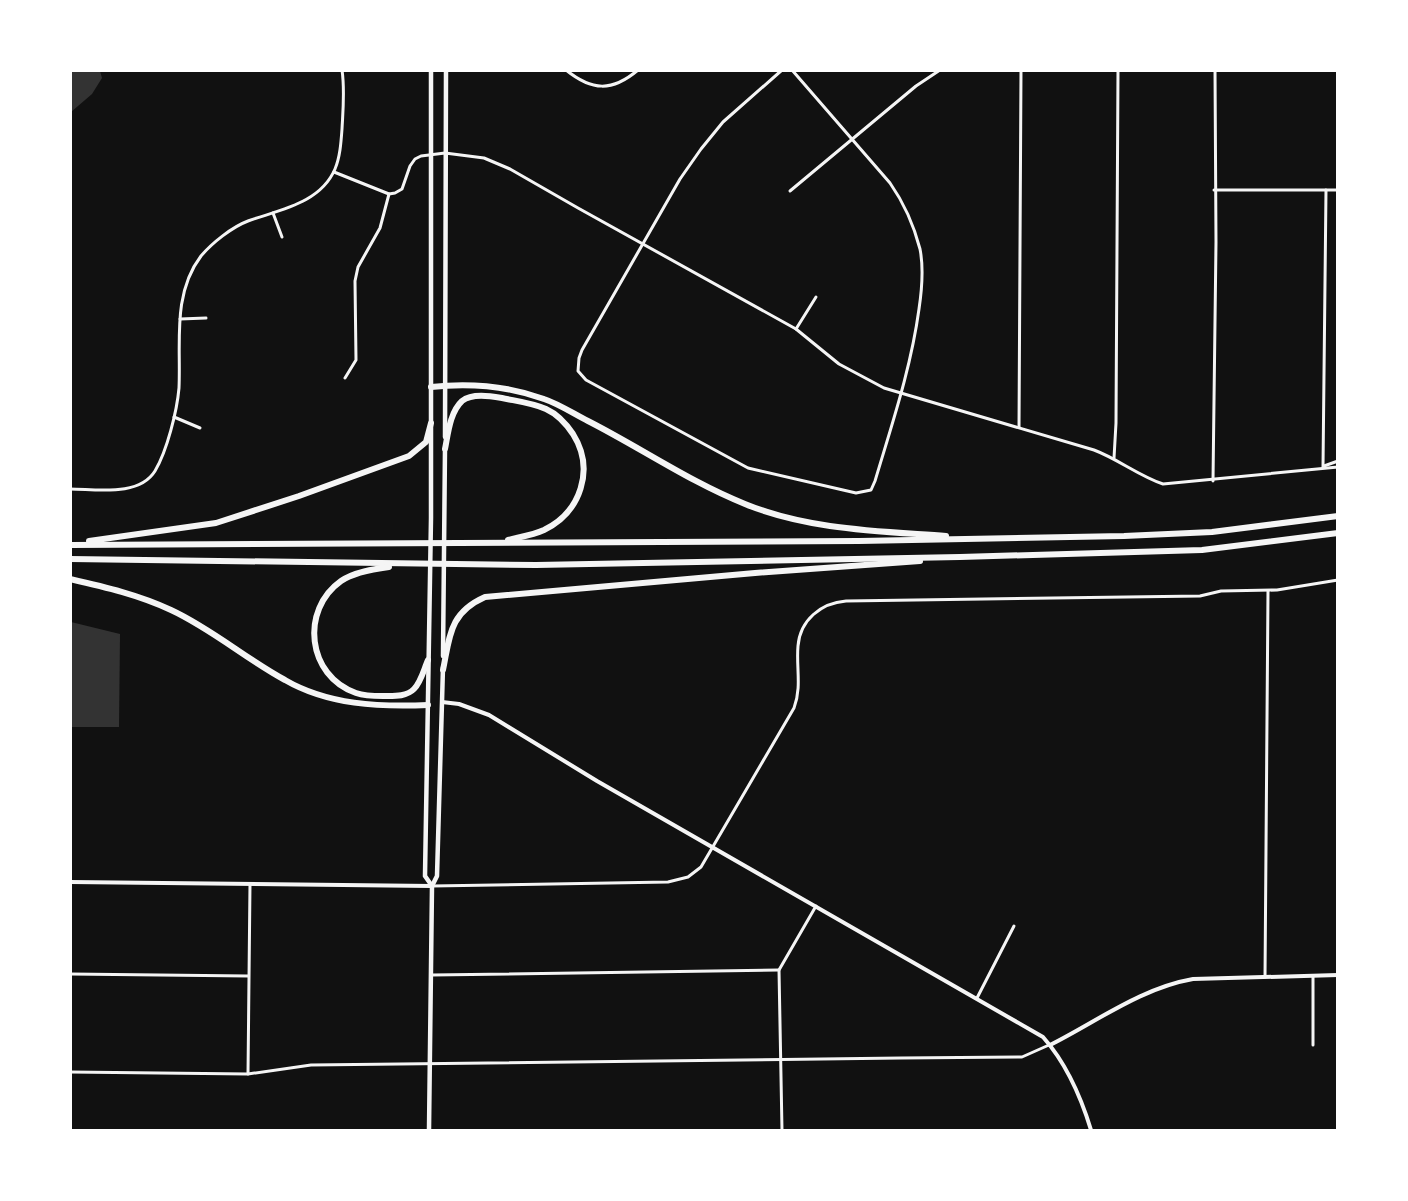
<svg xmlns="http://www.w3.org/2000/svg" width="1408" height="1201" viewBox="0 0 1408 1201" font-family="Manrope,sans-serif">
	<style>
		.water { fill: #333 }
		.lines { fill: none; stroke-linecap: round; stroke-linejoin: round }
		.minor { stroke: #f5f5f5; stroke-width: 3 }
		.tertiary { stroke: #f5f5f5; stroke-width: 4 }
		.secondary { stroke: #f5f5f5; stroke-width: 4.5 }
		.motorway { stroke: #f5f5f5; stroke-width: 6 }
	</style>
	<rect width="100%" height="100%" fill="#111"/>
	<!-- water -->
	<g class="water">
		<polygon points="71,70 100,71 102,78 92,94 71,112"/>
		<polygon points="71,622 120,634 119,727 71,727"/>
	</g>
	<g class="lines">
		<!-- minor -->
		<g class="minor">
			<path d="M566,70c26,21 46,22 72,0"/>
			<path d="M782,70l-59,52 -22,27 -21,30 -98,171 -3,8 -1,13 8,9 162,88 108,25 15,-3 4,-9c17,-57 36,-113 44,-172 3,-20 5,-40 1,-60 -6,-23 -16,-46 -30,-66l-98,-113"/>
			<path d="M334,172l55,22 6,-1 7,-4 8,-23 5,-7 6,-3 24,-3 39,5 26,11 68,39 218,121 43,35 45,24 210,62c24,9 45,26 69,34l175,-17"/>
			<polyline points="1214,190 1338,190"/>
			<polyline points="790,191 916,86 940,70"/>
			<polyline points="273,213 282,237"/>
			<polyline points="180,319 206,318"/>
			<polyline points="796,329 816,297"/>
			<polyline points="345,378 356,360 355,281 358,267 380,228 389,194"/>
			<polyline points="174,417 200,428"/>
			<polyline points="1019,427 1021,70"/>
			<polyline points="1114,458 1116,423 1118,70"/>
			<polyline points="1324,466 1338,461"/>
			<polyline points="1323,467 1326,190"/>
			<polyline points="1213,481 1216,242 1215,70"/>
			<path d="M70,489c26,0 69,8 85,-18 12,-20 22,-60 24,-83 2,-44 -7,-94 22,-132 11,-13 31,-29 47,-35 30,-11 72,-17 87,-52 5,-12 6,-26 7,-40 1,-19 3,-39 0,-59"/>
			<path d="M432,886l236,-4 20,-5 13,-10 93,-159c8,-21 2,-41 4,-62 2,-26 23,-43 48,-45l354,-5 21,-5 56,-1 61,-10"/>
			<polyline points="70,974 248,976"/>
			<polyline points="432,975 779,970"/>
			<polyline points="1265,977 1268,591"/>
			<polyline points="977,998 1014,926"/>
			<polyline points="1313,1045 1313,976"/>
			<polyline points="70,1072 248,1074 311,1065 901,1058 1022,1057 1049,1045"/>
			<polyline points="248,1074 250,884"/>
			<polyline points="782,1130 779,970 816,906"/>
		</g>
		<!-- tertiary -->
		<g class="tertiary">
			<path d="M442,702l17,2 30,11 108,66 446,256c23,26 38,60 48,93"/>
			<polyline points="70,882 432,886"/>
			<path d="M1050,1045c46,-23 91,-57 143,-66l145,-4"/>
		</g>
		<!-- secondary -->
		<g class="secondary">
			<polyline points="431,70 431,518 425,876 432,886"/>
			<polyline points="445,437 446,70"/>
			<polyline points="443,656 445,448"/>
			<polyline points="429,1130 432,886 437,876 443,667"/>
		</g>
		<!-- motorway -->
		<g class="motorway">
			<path d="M431,387c37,-4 77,-1 113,12 15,5 30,15 44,22 53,27 102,61 157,83 64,26 134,27 201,32"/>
			<path d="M445,449c3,-15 5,-37 17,-48 10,-8 28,-5 40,-3 14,3 31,5 44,11 11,5 21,16 27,25 22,35 8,78 -29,96 -11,5 -24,7 -36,10"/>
			<polyline points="89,541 216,523 299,496 409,456 426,442 431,423"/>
			<polyline points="70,545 859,541 1124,536 1212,532 1338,516"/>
			<polyline points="70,559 536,565 960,557 1202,550 1338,533"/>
			<path d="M389,567c-15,2 -35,5 -48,14 -41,29 -34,95 15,112 9,3 18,3 27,3 11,0 23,1 31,-7 7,-7 10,-20 14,-29"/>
			<path d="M70,579c35,8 69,16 101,31 41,19 75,49 114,70 43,25 94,27 143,25"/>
			<path d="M443,670c7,-34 6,-57 42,-73l270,-24 165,-12"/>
		</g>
	</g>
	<!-- border -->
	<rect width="1408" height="1201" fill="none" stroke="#ffffff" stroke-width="144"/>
</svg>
